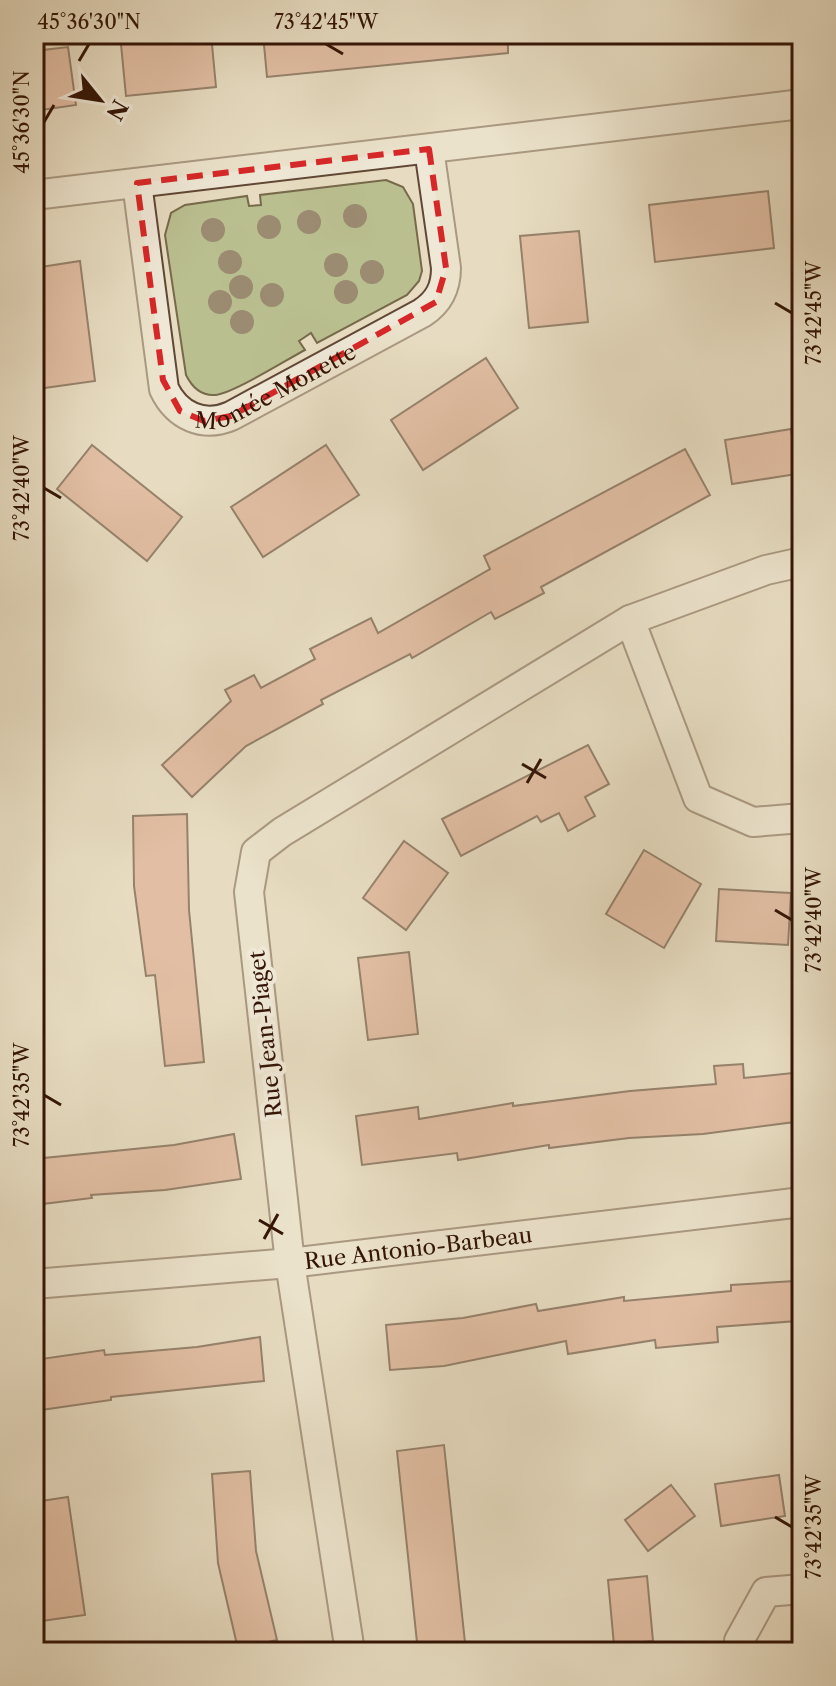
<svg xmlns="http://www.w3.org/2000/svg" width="836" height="1686" viewBox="0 0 836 1686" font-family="'Libre Caslon Text',serif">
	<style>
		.green { fill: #babf90; stroke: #776a4b; stroke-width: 2 }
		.building { fill: #dc9b80; stroke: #341506; stroke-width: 2 }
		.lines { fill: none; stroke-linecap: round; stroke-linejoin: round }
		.minor-casing { stroke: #614735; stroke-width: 32 }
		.minor { stroke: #efe8d7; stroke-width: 28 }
		.tree { fill: #9b8b71 }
		.marked { fill: none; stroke: #d62828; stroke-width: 6; stroke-dasharray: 16 10; stroke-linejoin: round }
		.ticks { fill: none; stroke: #341506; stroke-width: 3 }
		.labels { text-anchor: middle; stroke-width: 8; stroke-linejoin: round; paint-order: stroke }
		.street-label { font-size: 22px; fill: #341506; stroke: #efe8d7 }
		.neatline { fill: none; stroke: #341506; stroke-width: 3 }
		.ticks-label { font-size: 20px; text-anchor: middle; fill: #341506 }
	</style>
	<rect width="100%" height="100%" fill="#e7dcc1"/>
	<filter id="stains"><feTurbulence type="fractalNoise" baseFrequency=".0025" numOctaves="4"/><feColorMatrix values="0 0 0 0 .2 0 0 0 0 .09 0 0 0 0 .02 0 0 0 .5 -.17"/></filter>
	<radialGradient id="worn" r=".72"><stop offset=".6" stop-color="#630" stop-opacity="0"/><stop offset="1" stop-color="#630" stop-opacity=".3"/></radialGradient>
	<!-- green -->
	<path class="green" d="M386,180l17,7 10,17 9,67 -3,10 -12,14 -90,48 -6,-10 -12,8 6,9c-19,10 -73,44 -90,45 -14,1 -23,-8 -29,-20l-21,-140 6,-22 14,-8 62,-9 2,10 12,-1 -1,-10z"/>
	<!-- building -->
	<g class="building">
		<polygon points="120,34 211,34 216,87 126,96"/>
		<polygon points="263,34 508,34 508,53 267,77"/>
		<polygon points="68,47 76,105 34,111 34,51"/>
		<polygon points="768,191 774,248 655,262 649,205"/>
		<polygon points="579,231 588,322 529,328 520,236"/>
		<polygon points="80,261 95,381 37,389 34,268"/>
		<polygon points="486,358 518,408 423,470 391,420"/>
		<polygon points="791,429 797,474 732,484 725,440"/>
		<polygon points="92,445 182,517 147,561 57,489"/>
		<polygon points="326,445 359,495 263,557 231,507"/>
		<polygon points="685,449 710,495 541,587 544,593 495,619 491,612 412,658 410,654 321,700 323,704 246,746 192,797 162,765 231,701 225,690 254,675 261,688 315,659 310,649 371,618 378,633 490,569 484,556"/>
		<polygon points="588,745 609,784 585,797 595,816 568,831 559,813 541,822 537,816 461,856 442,819"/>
		<polygon points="187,814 189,910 204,1062 165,1066 155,975 146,976 134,886 133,816"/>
		<polygon points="404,841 448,873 406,930 363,898"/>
		<polygon points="644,850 701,884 664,948 606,914"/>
		<polygon points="719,889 791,893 788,945 716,941"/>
		<polygon points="409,952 418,1034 368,1040 358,958"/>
		<polygon points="743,1064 744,1078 802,1072 802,1121 703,1134 629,1138 549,1148 549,1145 458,1160 457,1153 362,1165 356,1116 418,1107 419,1119 513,1103 513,1106 630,1091 716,1084 714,1066"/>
		<polygon points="234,1134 241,1179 165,1190 91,1195 92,1198 34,1205 34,1159 174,1145"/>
		<polygon points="794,1281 797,1321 717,1327 718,1342 656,1348 655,1340 568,1354 566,1341 444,1366 390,1370 386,1325 463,1318 536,1304 538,1311 624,1297 624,1301 731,1291 731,1285"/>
		<polygon points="260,1337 264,1381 111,1397 111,1400 34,1411 34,1360 104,1350 105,1355 197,1347"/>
		<polygon points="444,1445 466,1652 418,1652 397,1451"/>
		<polygon points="250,1471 256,1551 277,1640 238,1649 218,1563 212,1474"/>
		<polygon points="779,1475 785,1516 721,1526 715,1484"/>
		<polygon points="671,1485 695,1516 648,1551 625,1520"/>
		<polygon points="68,1497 85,1615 34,1622 34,1502"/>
		<polygon points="647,1576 653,1641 614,1645 608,1580"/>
	</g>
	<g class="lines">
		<defs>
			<g id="minor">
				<path id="s1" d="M137,183l27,206c13,27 39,39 67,27l191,-103c17,-11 24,-25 24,-45l-17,-119"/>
				<polyline points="34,195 802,104"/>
				<polyline points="630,620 698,798 753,822 802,818"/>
				<path id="s2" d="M34,1284l256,-21 512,-61"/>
				<polyline points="350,1652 290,1263 249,892 256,852 282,832 630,620 766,570 802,562"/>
				<polyline points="740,1652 739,1641 766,1592 802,1589"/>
			</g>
		</defs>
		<!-- minor casing -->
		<use href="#minor" class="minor-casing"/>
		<!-- minor -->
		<use href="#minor" class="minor"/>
	</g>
	<!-- trees -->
	<g class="tree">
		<circle cx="355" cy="216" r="12"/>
		<circle cx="309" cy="222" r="12"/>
		<circle cx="269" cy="227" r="12"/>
		<circle cx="213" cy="230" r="12"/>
		<circle cx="230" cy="262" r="12"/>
		<circle cx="336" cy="265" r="12"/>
		<circle cx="372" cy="272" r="12"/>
		<circle cx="241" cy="287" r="12"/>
		<circle cx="346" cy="292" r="12"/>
		<circle cx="272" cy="295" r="12"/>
		<circle cx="220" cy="302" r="12"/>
		<circle cx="242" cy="322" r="12"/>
	</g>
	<!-- marked area -->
	<path d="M0 0H836V1686H0ZM429,149l17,119 -10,34 -205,114 -27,5 -24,-10 -17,-31 -26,-197z" fill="#e7dcc1" fill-opacity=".55" fill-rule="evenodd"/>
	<path class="marked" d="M429,149l17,119 -10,34 -205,114 -27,5 -24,-10 -17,-31 -26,-197z"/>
	<!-- ticks -->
	<path class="ticks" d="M326,44l17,10M79,61l10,-17M44,122l10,-17M775,303l17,10M44,488l17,10M522,764l24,14M527,783l14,-24M775,910l17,10M44,1095l17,10M259,1220l24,14M264,1239l14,-25M775,1517l17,10"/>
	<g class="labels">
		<!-- street labels -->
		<g class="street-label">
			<text dy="8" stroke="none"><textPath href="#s1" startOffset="340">Montée Monette</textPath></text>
			<text transform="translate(265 1034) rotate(-96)" y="8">Rue Jean-Piaget</text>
			<text dy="8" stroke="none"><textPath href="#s2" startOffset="386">Rue Antonio-Barbeau</textPath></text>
		</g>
	</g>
	<!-- margin -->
	<rect width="836" height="1686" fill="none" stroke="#e7dcc1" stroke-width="88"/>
	<!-- north arrow -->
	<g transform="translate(100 100) rotate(120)" stroke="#efe8d7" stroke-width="6" paint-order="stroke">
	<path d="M0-6L14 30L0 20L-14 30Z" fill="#341506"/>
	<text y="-12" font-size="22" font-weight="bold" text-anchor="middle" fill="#341506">N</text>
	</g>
	<rect x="44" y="44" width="748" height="1598" class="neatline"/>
	<g class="ticks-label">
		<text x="89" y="29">45°36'30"N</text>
		<text x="326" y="29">73°42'45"W</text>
		<text transform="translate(22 122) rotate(-90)" y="7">45°36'30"N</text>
		<text transform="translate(814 313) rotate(-90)" y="7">73°42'45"W</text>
		<text transform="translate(22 488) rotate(-90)" y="7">73°42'40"W</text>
		<text transform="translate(814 920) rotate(-90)" y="7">73°42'40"W</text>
		<text transform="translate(22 1095) rotate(-90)" y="7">73°42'35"W</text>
		<text transform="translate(814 1527) rotate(-90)" y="7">73°42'35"W</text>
	</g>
	<rect width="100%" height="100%" filter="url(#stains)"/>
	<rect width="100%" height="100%" fill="url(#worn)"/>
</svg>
